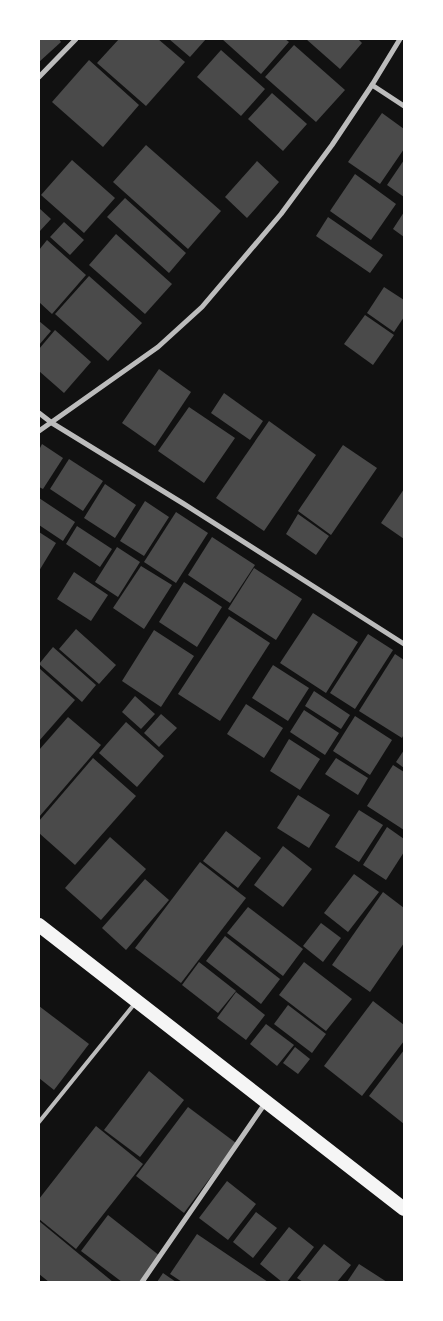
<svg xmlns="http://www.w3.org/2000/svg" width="443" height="1321" viewBox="0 0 443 1321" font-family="'Archivo Narrow',sans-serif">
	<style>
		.building { fill: #4a4a4a }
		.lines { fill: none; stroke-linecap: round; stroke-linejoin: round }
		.service { stroke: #bcbcbc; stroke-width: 4 }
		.minor { stroke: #bcbcbc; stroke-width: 5 }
		.trunk { stroke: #f5f5f5; stroke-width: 14 }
	</style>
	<rect width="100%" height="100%" fill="#111"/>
	<!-- building -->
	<g class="building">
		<polygon points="39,39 59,39 61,42 39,62"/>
		<polygon points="119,39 158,39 185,62 146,106 97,63"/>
		<polygon points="169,39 206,39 190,57"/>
		<polygon points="222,39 285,39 289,42 261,74"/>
		<polygon points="306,39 358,39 362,43 340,69"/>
		<polygon points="294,45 345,90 316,122 265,77"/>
		<polygon points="221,50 265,89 241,116 197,77"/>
		<polygon points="89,60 139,105 103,147 52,102"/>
		<polygon points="272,93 307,124 283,151 248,119"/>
		<polygon points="382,113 404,129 404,149 380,184 348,162"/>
		<polygon points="146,145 221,211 188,249 113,182"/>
		<polygon points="72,160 115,198 84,233 41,195"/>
		<polygon points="404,160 404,197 387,185"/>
		<polygon points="257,161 279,182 247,218 225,197"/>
		<polygon points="355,174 396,204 371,240 330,211"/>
		<polygon points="125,198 186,253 169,273 107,217"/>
		<polygon points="39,208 51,219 39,232"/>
		<polygon points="404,212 404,237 393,229"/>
		<polygon points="328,217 383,255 370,273 316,236"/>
		<polygon points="64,222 84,240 70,255 50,237"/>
		<polygon points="116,234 172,284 145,314 89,265"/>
		<polygon points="47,240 86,275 52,314 39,302 39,250"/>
		<polygon points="89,276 142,323 108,361 55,314"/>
		<polygon points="384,287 404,300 404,317 394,332 367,313"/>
		<polygon points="365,315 394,335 373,365 344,344"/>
		<polygon points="39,321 51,331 39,345"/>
		<polygon points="55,330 91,362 64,393 39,371 39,349"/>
		<polygon points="159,369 191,392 155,446 122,423"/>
		<polygon points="224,393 263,421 250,440 211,413"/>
		<polygon points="189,407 235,438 204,483 158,451"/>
		<polygon points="269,421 316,455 264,531 216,498"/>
		<polygon points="42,444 63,458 43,489 39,487 39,450"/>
		<polygon points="343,445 377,468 331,535 298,511"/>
		<polygon points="69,459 103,481 83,511 50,489"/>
		<polygon points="105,484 136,505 115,538 84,518"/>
		<polygon points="404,489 404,539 381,523"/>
		<polygon points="39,498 75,522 63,541 39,525"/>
		<polygon points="145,501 169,517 144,556 120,541"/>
		<polygon points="176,512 208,533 176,583 144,562"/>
		<polygon points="298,514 329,536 316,555 286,534"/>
		<polygon points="77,526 112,549 100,567 66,544"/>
		<polygon points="39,532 56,543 39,571"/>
		<polygon points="212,537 255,565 230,603 188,575"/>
		<polygon points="117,547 140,562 118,597 95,582"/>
		<polygon points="141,566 172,585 144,629 113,608"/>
		<polygon points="254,568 302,599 276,640 228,609"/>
		<polygon points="74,572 108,595 91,621 57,599"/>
		<polygon points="184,582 222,607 197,647 159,622"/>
		<polygon points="313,613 358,642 326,693 280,663"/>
		<polygon points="229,616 270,643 220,721 178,694"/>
		<polygon points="76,629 116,665 99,684 59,649"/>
		<polygon points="154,630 194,656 161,707 122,681"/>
		<polygon points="368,634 393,650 355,709 330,693"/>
		<polygon points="53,647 96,685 82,702 39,664"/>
		<polygon points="395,654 404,660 404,734 402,738 359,711"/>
		<polygon points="273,665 309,688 288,721 252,698"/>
		<polygon points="39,668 75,700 39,741"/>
		<polygon points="314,691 350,715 341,729 305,706"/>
		<polygon points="135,696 155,714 141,729 122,712"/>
		<polygon points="246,704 283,728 264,758 227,734"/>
		<polygon points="304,710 339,733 325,755 290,732"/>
		<polygon points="161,714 177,728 159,747 144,733"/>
		<polygon points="355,716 392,740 370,775 333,751"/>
		<polygon points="68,717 101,745 39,817 39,750"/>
		<polygon points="126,722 164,756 137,787 99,753"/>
		<polygon points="289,739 320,759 300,790 270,771"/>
		<polygon points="404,750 404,768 396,762"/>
		<polygon points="93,758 136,796 75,865 39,833 39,821"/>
		<polygon points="336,758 368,778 358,795 325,774"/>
		<polygon points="393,765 404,772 404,830 367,806"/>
		<polygon points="298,795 330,815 309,848 277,828"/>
		<polygon points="359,810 383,825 359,862 335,847"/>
		<polygon points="387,827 404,839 404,852 386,880 363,865"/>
		<polygon points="226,831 261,858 238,888 203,861"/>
		<polygon points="110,837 146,869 101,920 65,888"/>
		<polygon points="283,846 312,869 283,907 254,885"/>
		<polygon points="200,862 246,898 181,983 135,948"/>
		<polygon points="354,874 379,892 348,932 324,913"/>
		<polygon points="145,879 169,900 126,950 102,928"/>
		<polygon points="383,892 404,908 404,943 370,992 332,965"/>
		<polygon points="248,907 303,949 283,976 227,933"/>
		<polygon points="321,923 341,938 323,962 303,946"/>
		<polygon points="225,936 280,979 261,1004 206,961"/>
		<polygon points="199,962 236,991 218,1013 182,985"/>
		<polygon points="304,962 352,999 326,1031 279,995"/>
		<polygon points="236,992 265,1015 246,1040 217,1018"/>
		<polygon points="373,1001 404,1025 404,1041 362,1096 324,1066"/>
		<polygon points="288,1005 326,1034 312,1053 274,1024"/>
		<polygon points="39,1006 89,1044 54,1090 39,1078"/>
		<polygon points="266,1024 294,1045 277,1066 250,1044"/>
		<polygon points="295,1047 310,1059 298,1074 283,1063"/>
		<polygon points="404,1050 404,1124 369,1096"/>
		<polygon points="149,1071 184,1100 140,1157 104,1130"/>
		<polygon points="188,1107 236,1143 184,1213 136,1176"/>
		<polygon points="96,1126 143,1164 76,1249 39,1219 39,1199"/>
		<polygon points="227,1181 256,1204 228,1240 199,1218"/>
		<polygon points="256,1212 277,1228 253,1258 233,1242"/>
		<polygon points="108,1215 160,1256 140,1282 122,1282 81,1251"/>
		<polygon points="39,1221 113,1282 49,1282 39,1274"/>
		<polygon points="289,1227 314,1247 287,1282 282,1282 260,1264"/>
		<polygon points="197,1234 268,1282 182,1282 170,1274"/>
		<polygon points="324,1244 351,1265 337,1282 303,1282 297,1278"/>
		<polygon points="359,1264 387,1282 347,1282"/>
		<polygon points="163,1273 176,1282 157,1282"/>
	</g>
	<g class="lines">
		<!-- service -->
		<polyline class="service" points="39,1122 136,1002"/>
		<!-- minor -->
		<g class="minor">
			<polyline points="39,77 76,39"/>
			<polyline points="372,85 404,106"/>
			<polyline points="39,413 52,423 184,504 404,644"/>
			<polyline points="39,431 158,347 202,307 281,214 332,145 372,85 400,39"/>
			<polyline points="142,1282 266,1102"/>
		</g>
		<!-- trunk -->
		<polyline class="trunk" points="39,925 404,1209"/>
	</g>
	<!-- border -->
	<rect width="443" height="1321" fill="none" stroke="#ffffff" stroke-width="80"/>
</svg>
